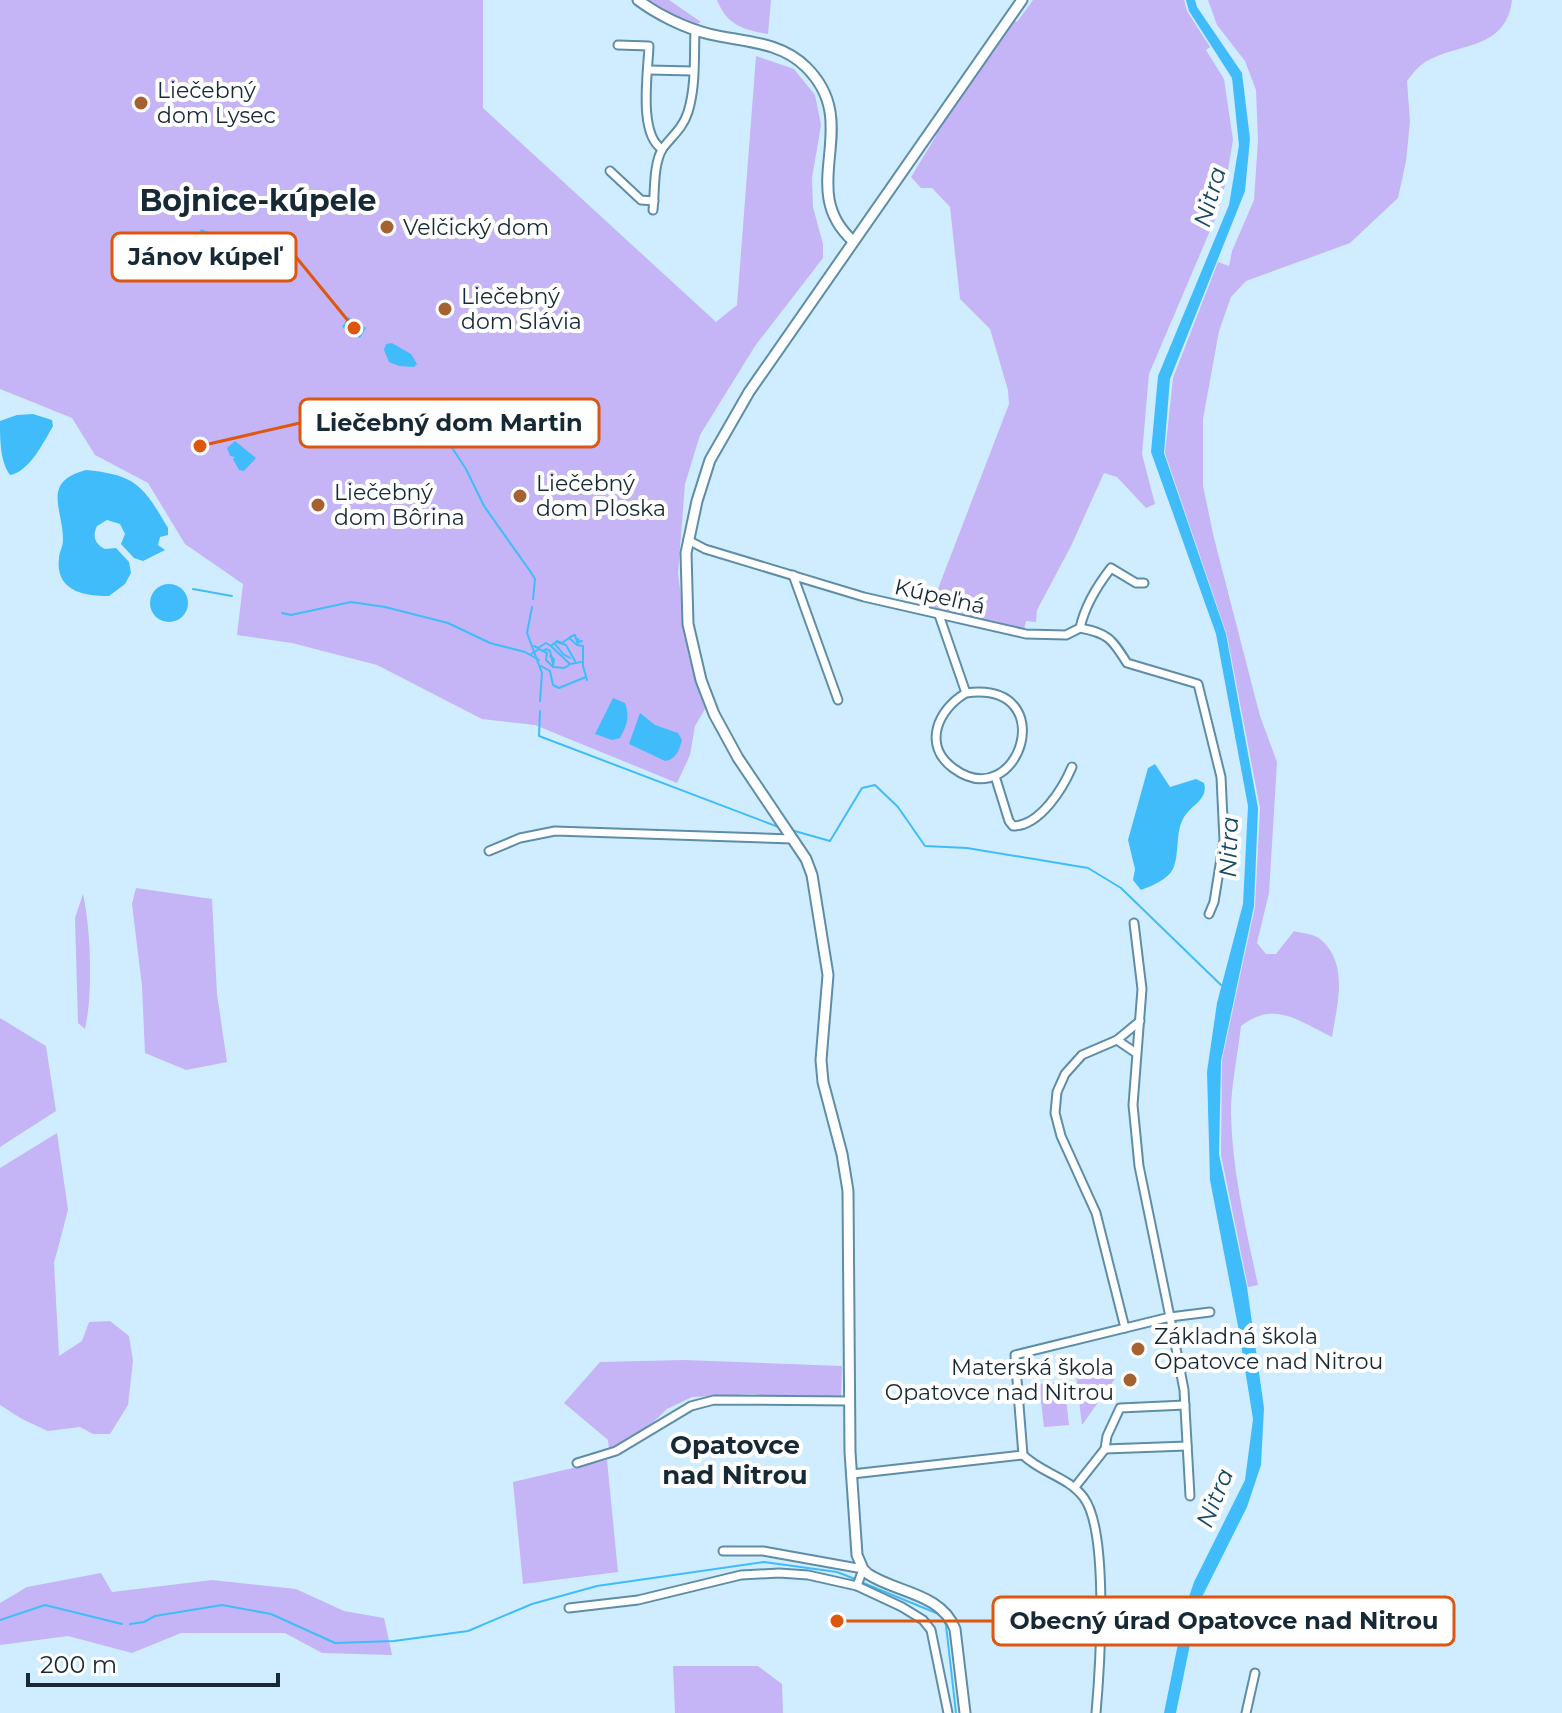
<svg xmlns="http://www.w3.org/2000/svg" width="1562" height="1713" viewBox="0 0 1562 1713" font-family="Montserrat,sans-serif">
	<style>
		.green { fill: #c5b5f7 }
		.water { fill: #40bcfa }
		.lines { fill: none; stroke-linecap: round; stroke-linejoin: round }
		.stream { stroke: #40bcfa; stroke-width: 2 }
		.minor-casing { stroke: #5e8da8; stroke-width: 11 }
		.tertiary-casing { stroke: #5e8da8; stroke-width: 13 }
		.minor { stroke: #fff; stroke-width: 7 }
		.tertiary { stroke: #fff; stroke-width: 9 }
		.poi-dot { fill: #a56230; stroke: #fff; stroke-width: 3 }
		.labels { text-anchor: middle; stroke-width: 8; stroke-linejoin: round; paint-order: stroke }
		.poi-label { font-size: 22px; fill: #162935; stroke: #fff; text-anchor: start }
		.street-label { font-size: 22px; fill: #162935; stroke: #fff }
		.water-label { font-size: 24px; font-style: italic; fill: #164761; stroke: #fff }
		.quarter-label { font-size: 26px; font-weight: bold; fill: #162935; stroke: #fff }
		.district-label { font-size: 30px; font-weight: bold; fill: #162935; stroke: #fff }
		.leader { fill: none; stroke: #de570e; stroke-width: 3 }
		.callout-dot { fill: #de570e; stroke: #fff; stroke-width: 3 }
		.callout { fill: #fff; stroke: #de570e; stroke-width: 3 }
		.callout-label { font-size: 24px; text-anchor: middle; font-weight: bold; fill: #162935 }
	</style>
	<rect width="100%" height="100%" fill="#cfedff"/>
	<!-- green -->
	<g class="green">
		<polygon points="0,0 483,0 483,108 716,322 737,305 756,56 794,69 815,95 821,125 812,178 813,207 823,244 823,258 755,346 700,435 685,484 678,573 688,653 705,709 695,726 690,755 677,783 535,725 482,719 377,665 292,643 237,635 243,584 185,544 148,483 95,455 72,418 0,389"/>
		<polygon points="647,0 669,0 701,22 697,24 674,16"/>
		<path d="M717,0h54l-3,34c-25,-4 -41,-9 -51,-34z"/>
		<polygon points="1033,0 1184,0 1187,11 1210,47 1206,50 1224,79 1233,140 1226,182 1215,219 1149,374 1142,454 1155,504 1146,508 1117,477 1104,473 1071,546 1037,610 1036,622 1026,621 1024,630 931,607 1009,404 1008,390 990,329 960,299 950,207 932,188 921,188 911,177 936,136 933,135 1014,20 1017,22"/>
		<path d="M1208,0h304c-6,54 -61,41 -92,66 -5,4 -9,10 -13,15l3,41 -4,39 -8,37 -48,45 -104,38 -15,16 -12,34 -16,88v67l11,52 46,178 17,46 -8,131 -12,50 9,11h10l18,-23c7,2 19,3 25,7 31,25 18,66 13,99 -33,-16 -58,-37 -91,-11 -3,28 -10,58 -10,87 1,58 15,116 27,172l-10,2 -27,-132 1,-95 33,-153 5,-99 -33,-173 -62,-182 8,-75 45,-116 11,4 3,-15 22,-51 4,-60 -2,-50 -11,-29 -28,-36z"/>
		<polygon points="136,888 212,899 217,994 227,1062 186,1070 145,1053 142,986 132,904"/>
		<path d="M83,894c8,36 10,99 2,135l-7,-6 -3,-105z"/>
		<polygon points="0,1018 46,1046 56,1111 0,1147"/>
		<polygon points="57,1133 68,1210 54,1263 59,1356 82,1341 89,1322 110,1321 129,1336 133,1361 128,1405 110,1434 93,1434 80,1427 48,1431 22,1419 0,1405 0,1168"/>
		<polygon points="684,1360 842,1366 841,1396 759,1396 756,1394 692,1397 667,1409 650,1425 609,1449 608,1440 564,1403 600,1362"/>
		<polygon points="1088,1367 1116,1371 1114,1380 1082,1425 1076,1375"/>
		<polygon points="1064,1381 1069,1425 1044,1427 1039,1384"/>
		<polygon points="607,1460 618,1572 523,1584 513,1482"/>
		<polygon points="101,1573 112,1592 212,1580 296,1589 344,1611 384,1618 392,1655 322,1653 285,1633 181,1633 132,1653 68,1636 0,1645 0,1603 27,1587"/>
		<polygon points="673,1666 758,1666 782,1684 783,1713 675,1713"/>
	</g>
	<!-- water -->
	<g class="water">
		<polygon points="1186,0 1195,0 1197,7 1242,73 1250,139 1245,191 1170,379 1164,453 1226,634 1258,808 1254,906 1221,1061 1219,1154 1247,1287 1264,1408 1261,1465 1247,1507 1198,1605 1176,1713 1164,1713 1185,1609 1194,1582 1245,1480 1253,1419 1238,1326 1210,1180 1207,1072 1217,1003 1243,904 1248,806 1216,634 1151,452 1158,376 1229,205 1239,145 1232,78 1189,11"/>
		<polygon points="201,229 226,239 222,256 209,252 208,254 205,250 193,247"/>
		<polygon points="348,317 366,328 360,338 342,327"/>
		<polygon points="392,343 411,354 417,364 414,367 399,366 389,362 384,350 386,344"/>
		<path d="M33,414l19,6 1,6c-9,16 -24,46 -43,49 -10,-14 -10,-36 -10,-54l17,-6z"/>
		<polygon points="235,441 256,458 244,471 239,470 233,459 235,457 230,456 227,448"/>
		<path d="M86,470c51,5 57,16 82,58v7l-8,2 -2,8 7,5 -22,11 -9,-3 -13,-14 4,-10 -5,-10 -13,-4 -10,6c-5,10 -2,18 8,23l11,-1 13,14 2,11 -6,11 -16,12c-25,0 -54,-5 -50,-38 0,-6 4,-11 4,-18 0,-32 -22,-58 23,-70z"/>
		<circle cx="169" cy="603" r="19"/>
		<path d="M613,698l12,5c5,14 2,22 -5,35l-8,2 -17,-6z"/>
		<path d="M640,713l15,12 23,8 4,7c-3,10 -5,19 -17,21l-36,-17z"/>
		<path d="M1155,764l15,23 26,-8 8,4c5,17 -14,22 -21,36 -8,15 -3,34 -10,50 -5,10 -21,17 -32,21l-8,-10 2,-11 -7,-29 20,-72z"/>
	</g>
	<g class="lines">
		<!-- stream -->
		<g class="stream">
			<polyline points="479,329 482,332"/>
			<polyline points="438,413 445,437 466,469 484,506 530,571 535,579 533,599"/>
			<polyline points="193,589 232,596"/>
			<polyline points="532,607 527,633 542,673 540,701"/>
			<polyline points="282,613 291,615 351,602 385,607 448,623 490,643 525,652 539,660"/>
			<polyline points="570,637 575,635 578,645"/>
			<polyline points="578,639 579,642 582,641"/>
			<polyline points="557,642 566,645 575,661"/>
			<polyline points="555,644 563,654 570,658"/>
			<polyline points="534,646 538,648 546,643 551,646 557,641 562,643 569,638 577,645 583,646 583,666 587,680"/>
			<polyline points="552,647 570,664 581,662"/>
			<polyline points="543,651 546,649 550,651 553,664"/>
			<polyline points="531,654 539,649 547,653 546,660 553,667"/>
			<polyline points="550,656 554,659 553,667 564,668 569,665"/>
			<polyline points="541,666 550,671 553,685 559,688 586,677"/>
			<polyline points="540,711 539,736 781,828"/>
			<polyline points="791,830 830,841 862,788 875,785 898,807 925,846 967,848 1088,868 1121,888 1221,985"/>
			<polyline points="861,1582 941,1615 946,1625 956,1713"/>
			<polyline points="0,1620 45,1605 122,1624"/>
			<polyline points="130,1624 144,1622 155,1616 222,1605 271,1614 335,1643 394,1641 468,1631 532,1604 597,1586 764,1562 837,1572 855,1579"/>
		</g>
		<defs>
			<g id="minor">
				<path d="M618,45l31,1c-1,26 -11,88 13,103"/>
				<polyline points="649,70 693,71"/>
				<polyline points="610,171 641,200 654,201"/>
				<path d="M653,210c2,-18 0,-47 10,-62 9,-12 20,-20 25,-36 8,-26 6,-55 7,-82"/>
				<path d="M688,540l17,9 159,48 162,37 40,1 14,-7c5,-23 17,-42 31,-60l25,15h8"/>
				<polyline points="793,575 838,700"/>
				<path d="M939,615l27,78c-28,16 -44,52 -13,75 66,49 110,-88 13,-75"/>
				<path d="M1080,628c28,5 32,11 47,35l71,21 23,93 3,63 -10,62 -5,12"/>
				<path d="M995,776l14,45 4,5c27,0 50,-38 59,-59"/>
				<polyline points="489,851 520,838 555,831 792,839"/>
				<polyline points="1117,1040 1136,1053"/>
				<polyline points="1125,1328 1096,1213 1061,1136 1055,1113 1057,1092 1065,1074 1082,1055 1117,1040 1140,1021"/>
				<polyline points="1105,1449 1187,1446"/>
				<polyline points="577,1463 616,1451 691,1406 714,1400 850,1401"/>
				<polyline points="852,1474 1023,1455"/>
				<polyline points="1075,1487 1105,1449 1107,1436 1120,1408 1185,1405"/>
				<polyline points="1190,1496 1184,1390 1170,1317 1210,1312"/>
				<polyline points="723,1551 763,1551 863,1569 857,1586"/>
				<polyline points="569,1608 638,1600 741,1575 779,1573 808,1575 857,1586 902,1607 923,1620 931,1630 948,1713"/>
				<path d="M1096,1713c4,-45 13,-181 -12,-215 -15,-21 -43,-25 -61,-43l-8,-100 155,-38 -31,-151 -6,-61 9,-116 -8,-66"/>
				<polyline points="1246,1713 1255,1673"/>
			</g>
			<g id="tertiary">
				<path d="M638,0c20,15 47,28 71,34 34,8 71,7 97,33 59,58 -12,121 47,174"/>
				<path d="M965,1713l-10,-84c-14,-36 -58,-36 -87,-55l-5,-5 -6,-14 -7,-103 -2,-261 -6,-37 -19,-72 -2,-22 7,-85 -16,-100 -6,-16 -68,-101 -24,-44 -13,-34 -13,-56 -2,-71 11,-52 13,-41 39,-68 273,-392"/>
			</g>
		</defs>
		<!-- minor casing -->
		<use href="#minor" class="minor-casing"/>
		<!-- tertiary casing -->
		<use href="#tertiary" class="tertiary-casing"/>
		<!-- minor -->
		<use href="#minor" class="minor"/>
		<!-- tertiary -->
		<use href="#tertiary" class="tertiary"/>
	</g>
	<!-- markers -->
	<g class="poi-dot">
		<circle cx="141" cy="103" r="8"/>
		<circle cx="387" cy="227" r="8"/>
		<circle cx="445" cy="309" r="8"/>
		<circle cx="520" cy="496" r="8"/>
		<circle cx="318" cy="505" r="8"/>
		<circle cx="1138" cy="1349" r="8"/>
		<circle cx="1130" cy="1380" r="8"/>
	</g>
	<g class="labels">
		<!-- poi labels -->
		<g class="poi-label">
			<text x="157" y="98">Liečebný<tspan x="157" dy="25">dom Lysec</tspan></text>
			<text x="403" y="235">Velčický dom</text>
			<text x="461" y="304">Liečebný<tspan x="461" dy="25">dom Slávia</tspan></text>
			<text x="536" y="491">Liečebný<tspan x="536" dy="25">dom Ploska</tspan></text>
			<text x="334" y="500">Liečebný<tspan x="334" dy="25">dom Bôrina</tspan></text>
			<text x="1154" y="1344">Základná škola<tspan x="1154" dy="25">Opatovce nad Nitrou</tspan></text>
			<text x="1114" y="1375" text-anchor="end">Materská škola<tspan x="1114" dy="25">Opatovce nad Nitrou</tspan></text>
		</g>
		<!-- street labels -->
		<g class="street-label">
			<text transform="translate(940 596) rotate(13)" y="8">Kúpeľná</text>
		</g>
		<!-- water labels -->
		<g class="water-label">
			<text transform="translate(1210 197) rotate(-74)" y="8">Nitra</text>
			<text transform="translate(1229 847) rotate(-88)" y="8">Nitra</text>
			<text transform="translate(1215 1498) rotate(-68)" y="8">Nitra</text>
		</g>
		<!-- quarter labels -->
		<g class="quarter-label">
			<text x="735" y="1454">Opatovce<tspan x="735" dy="30">nad Nitrou</tspan></text>
		</g>
		<!-- district labels -->
		<g class="district-label">
			<text x="258" y="211">Bojnice-kúpele</text>
		</g>
	</g>
	<!-- callouts -->
	<path class="leader" d="M354 328L296 257M200 446L300 423M837 1621L993 1621"/>
	<g class="callout-dot">
		<circle cx="354" cy="328" r="8"/>
		<circle cx="200" cy="446" r="8"/>
		<circle cx="837" cy="1621" r="8"/>
	</g>
	<g class="callout">
		<rect x="112" y="233" width="184" height="48" rx="8"/>
		<rect x="300" y="399" width="299" height="48" rx="8"/>
		<rect x="993" y="1597" width="461" height="48" rx="8"/>
	</g>
	<g class="callout-label">
		<text x="204" y="265">Jánov kúpeľ</text>
		<text x="449" y="431">Liečebný dom Martin</text>
		<text x="1224" y="1629">Obecný úrad Opatovce nad Nitrou</text>
	</g>
	<!-- scale -->
	<path d="M28 1673v12h250v-12" fill="none" stroke="#162935" stroke-width="4"/>
	<text x="40" y="1673" font-size="24" fill="#162935" stroke="#ffffff" stroke-width="6" paint-order="stroke">200 m</text>
</svg>
